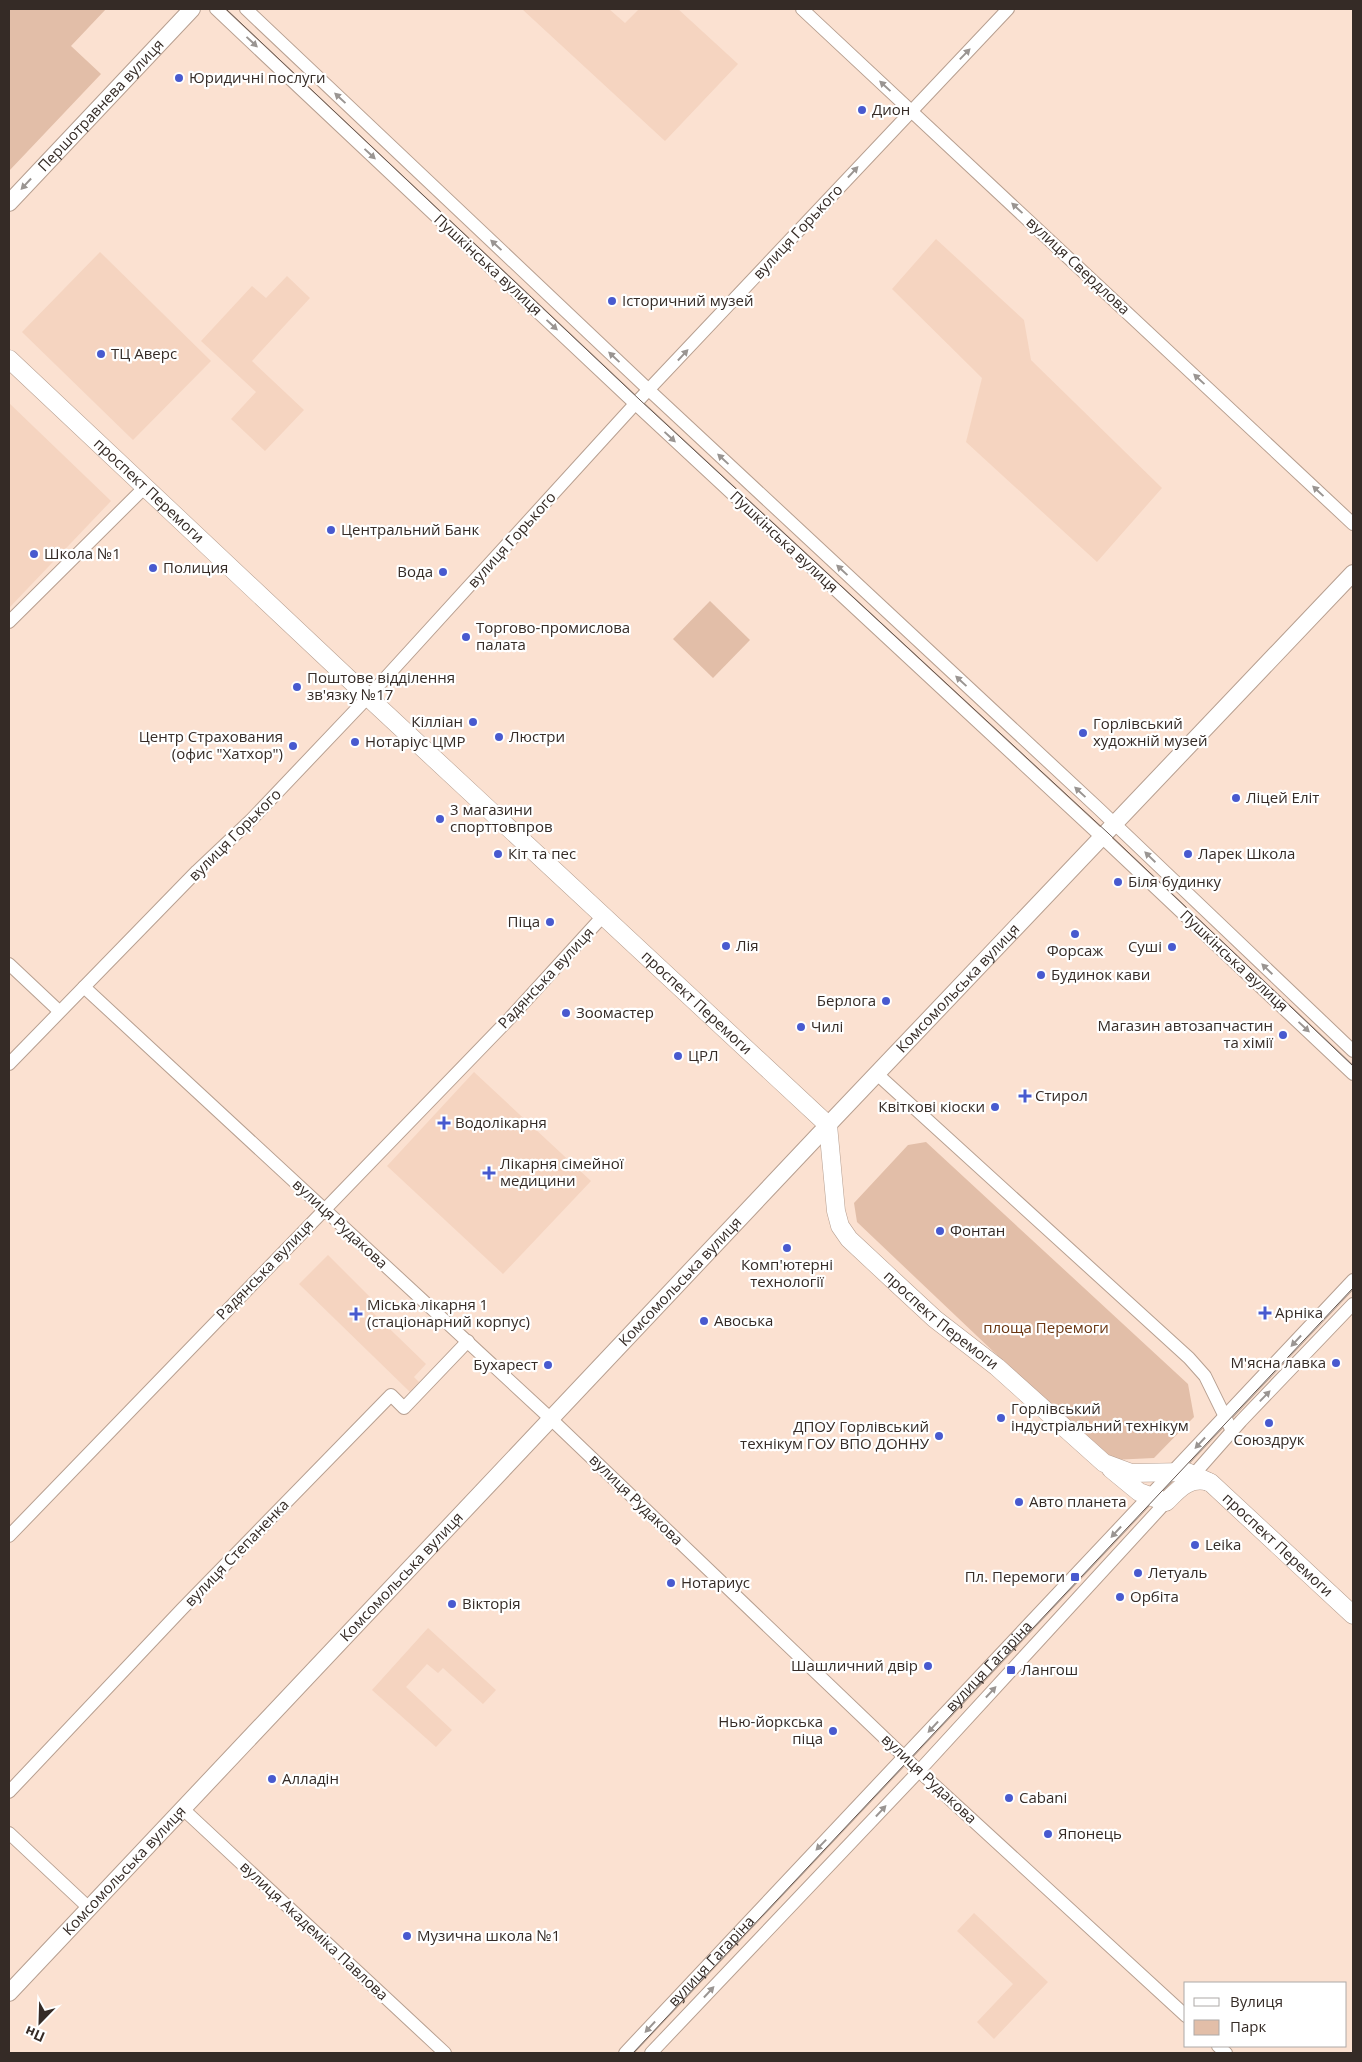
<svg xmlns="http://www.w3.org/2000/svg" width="1362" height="2062" viewBox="0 0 1362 2062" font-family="'Open Sans',sans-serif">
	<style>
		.built { fill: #f5d4c0 }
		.green { fill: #e2bea8 }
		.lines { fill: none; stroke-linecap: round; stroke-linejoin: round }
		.minor-casing { stroke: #b79f90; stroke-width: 14 }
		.tertiary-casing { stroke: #b79f90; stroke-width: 18 }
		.secondary-casing { stroke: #b79f90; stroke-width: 19 }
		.minor { stroke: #fff; stroke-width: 12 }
		.tertiary { stroke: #fff; stroke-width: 16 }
		.secondary { stroke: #fff; stroke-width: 18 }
		.tram { stroke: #655750; stroke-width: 1 }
		.oneway { fill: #9a9592 }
		.poi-dot { fill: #485acf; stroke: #fff; stroke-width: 2 }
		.labels { text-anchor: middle; stroke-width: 4.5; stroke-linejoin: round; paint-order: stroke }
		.poi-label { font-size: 15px; fill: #352b26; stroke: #fff; text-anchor: start }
		.street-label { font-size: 15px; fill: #352b26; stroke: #fff }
		.park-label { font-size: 15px; fill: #693612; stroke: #fff }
	</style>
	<rect width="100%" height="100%" fill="#fbe1d1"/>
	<!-- built -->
	<g class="built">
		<polygon points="522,9 609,9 625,23 639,9 678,9 738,64 665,141"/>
		<polygon points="936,239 1024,320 1031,360 1162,488 1097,562 966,442 982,378 892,289"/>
		<polygon points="100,252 211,361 133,440 22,332"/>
		<polygon points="287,276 310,298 252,361 304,410 265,451 231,419 256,392 201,341 252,286 266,298"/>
		<polygon points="9,403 111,501 9,608"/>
		<polygon points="474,1072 591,1181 503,1274 387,1166"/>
		<polygon points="328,1255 373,1300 366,1306 426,1364 414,1377 419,1382 410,1392 299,1284"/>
		<polygon points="428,1628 496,1690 483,1704 443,1668 438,1673 427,1664 406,1687 452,1730 436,1747 372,1690"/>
		<polygon points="974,1913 1048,1982 994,2039 977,2022 1013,1984 957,1931"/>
	</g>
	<!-- green -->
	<g class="green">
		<polygon points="9,9 106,9 71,46 101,74 9,171"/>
		<polygon points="710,601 750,640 713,678 673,639"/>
		<polygon points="926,1142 1188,1384 1194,1417 1154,1458 1112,1460 999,1361 997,1355 857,1222 854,1203 908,1145"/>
	</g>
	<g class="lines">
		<defs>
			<g id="minor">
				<polyline points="216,9 628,397 1103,838 1353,1074"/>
				<polyline points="246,9 650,391 1099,809 1353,1051"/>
				<polyline points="802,9 1353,524"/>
				<polyline points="9,622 145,487"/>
				<polyline points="9,964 59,1011"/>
				<polyline points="84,987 551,1419 919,1771 1186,2016"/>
				<polyline points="9,1064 197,871 252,819 368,697 635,404 1008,9"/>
				<polyline points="877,1074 1189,1358 1205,1376 1232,1431"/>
				<polyline points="1188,1481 1241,1421 1353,1304"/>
				<polyline points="9,1536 510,1018 603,916"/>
				<polyline points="9,1792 182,1609 391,1395 404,1408 468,1341"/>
				<polyline points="183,1809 445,2053"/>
				<polyline points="9,1833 89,1908"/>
				<polyline points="1218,2046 1226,2053"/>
				<path id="s1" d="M625,2053l728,-773"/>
				<polyline points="651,2053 919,1771 1166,1502"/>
			</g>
			<g id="tertiary">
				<path id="s2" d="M9,203l183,-194"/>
				<path id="s3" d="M9,1993l819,-868 525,-552"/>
			</g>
			<g id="secondary">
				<path id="s4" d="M9,359l359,338 460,428 8,86 4,15 9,13 45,42 41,38 62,48 107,96 27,10 56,-1 24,11 142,132"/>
				<path d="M1111,1469l28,23 27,10c12,-12 23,-26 43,-20"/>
			</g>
		</defs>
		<!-- minor casing -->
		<use href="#minor" class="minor-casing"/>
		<!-- tertiary casing -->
		<use href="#tertiary" class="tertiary-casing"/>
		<!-- secondary casing -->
		<use href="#secondary" class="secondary-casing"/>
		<!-- minor -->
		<use href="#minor" class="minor"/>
		<!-- tertiary -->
		<use href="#tertiary" class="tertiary"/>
		<!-- secondary -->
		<use href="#secondary" class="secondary"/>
		<!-- tram -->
		<g class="tram">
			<polyline points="226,9 640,400 1108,833 1353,1066"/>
			<polyline points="633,2053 1353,1288"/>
		</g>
	</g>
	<!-- one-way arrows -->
	<defs><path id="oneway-solid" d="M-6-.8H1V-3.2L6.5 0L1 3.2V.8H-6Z" transform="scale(1.25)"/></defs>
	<g class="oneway">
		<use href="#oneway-solid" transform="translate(252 42) rotate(43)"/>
		<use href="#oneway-solid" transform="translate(965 54) rotate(-46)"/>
		<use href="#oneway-solid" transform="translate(885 86) rotate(-137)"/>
		<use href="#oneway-solid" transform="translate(340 98) rotate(-137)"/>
		<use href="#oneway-solid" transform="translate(370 154) rotate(43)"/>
		<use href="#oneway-solid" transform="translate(853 172) rotate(-47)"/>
		<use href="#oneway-solid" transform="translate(26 184) rotate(133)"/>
		<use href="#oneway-solid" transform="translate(1017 208) rotate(-137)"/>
		<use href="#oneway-solid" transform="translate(496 245) rotate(-137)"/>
		<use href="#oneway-solid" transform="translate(552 325) rotate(43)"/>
		<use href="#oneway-solid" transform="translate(683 355) rotate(-47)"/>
		<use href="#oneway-solid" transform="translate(614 357) rotate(-137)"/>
		<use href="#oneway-solid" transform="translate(1199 379) rotate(-137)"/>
		<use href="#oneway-solid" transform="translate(670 437) rotate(43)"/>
		<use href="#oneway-solid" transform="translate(723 459) rotate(-137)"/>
		<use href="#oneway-solid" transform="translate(1318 491) rotate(-137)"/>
		<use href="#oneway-solid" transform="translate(842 570) rotate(-137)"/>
		<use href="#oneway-solid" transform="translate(961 681) rotate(-137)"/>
		<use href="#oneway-solid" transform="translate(1080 792) rotate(-137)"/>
		<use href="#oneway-solid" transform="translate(1150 857) rotate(-136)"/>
		<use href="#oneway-solid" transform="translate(1267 969) rotate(-136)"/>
		<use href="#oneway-solid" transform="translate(1304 1027) rotate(43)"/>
		<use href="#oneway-solid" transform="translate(1296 1341) rotate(133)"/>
		<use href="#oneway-solid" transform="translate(1265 1396) rotate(-46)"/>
		<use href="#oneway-solid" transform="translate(1200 1443) rotate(133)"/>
		<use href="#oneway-solid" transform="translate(1116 1532) rotate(133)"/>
		<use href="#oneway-solid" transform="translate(991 1692) rotate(-47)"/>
		<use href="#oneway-solid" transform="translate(933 1727) rotate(133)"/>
		<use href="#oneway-solid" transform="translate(881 1811) rotate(-47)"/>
		<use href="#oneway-solid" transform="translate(821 1845) rotate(134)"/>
		<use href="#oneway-solid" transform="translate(709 1992) rotate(-47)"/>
		<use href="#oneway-solid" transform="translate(650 2027) rotate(133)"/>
	</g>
	<!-- markers -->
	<g class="poi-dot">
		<circle cx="179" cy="78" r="5"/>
		<circle cx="862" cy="110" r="5"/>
		<circle cx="612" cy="301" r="5"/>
		<circle cx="101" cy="354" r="5"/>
		<circle cx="331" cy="530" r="5"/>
		<circle cx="34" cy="554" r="5"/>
		<circle cx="153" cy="568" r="5"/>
		<circle cx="443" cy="572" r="5"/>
		<circle cx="466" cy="637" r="5"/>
		<circle cx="297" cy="687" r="5"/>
		<circle cx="473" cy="722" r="5"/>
		<circle cx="1083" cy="733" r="5"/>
		<circle cx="499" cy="737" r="5"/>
		<circle cx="355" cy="742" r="5"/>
		<circle cx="293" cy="746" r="5"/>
		<circle cx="1236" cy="798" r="5"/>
		<circle cx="440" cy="819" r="5"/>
		<circle cx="498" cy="854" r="5"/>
		<circle cx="1188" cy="854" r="5"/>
		<circle cx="1118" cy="882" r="5"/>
		<circle cx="550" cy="922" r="5"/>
		<circle cx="1075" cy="934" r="5"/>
		<circle cx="726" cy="946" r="5"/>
		<circle cx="1172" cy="947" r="5"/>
		<circle cx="1041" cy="975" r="5"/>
		<circle cx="886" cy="1001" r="5"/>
		<circle cx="566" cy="1013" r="5"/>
		<circle cx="801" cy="1027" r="5"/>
		<circle cx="1283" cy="1035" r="5"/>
		<circle cx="678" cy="1056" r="5"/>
		<path d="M1022.5 1088.5h5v5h5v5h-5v5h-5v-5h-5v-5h5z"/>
		<circle cx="995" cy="1107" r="5"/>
		<path d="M441.5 1115.5h5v5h5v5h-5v5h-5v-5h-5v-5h5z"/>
		<path d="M486.5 1165.5h5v5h5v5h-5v5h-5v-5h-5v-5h5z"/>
		<circle cx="940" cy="1231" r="5"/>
		<circle cx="787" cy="1248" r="5"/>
		<path d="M1262.5 1305.5h5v5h5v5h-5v5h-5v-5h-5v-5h5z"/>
		<path d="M353.5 1306.5h5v5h5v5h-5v5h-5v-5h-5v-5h5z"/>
		<circle cx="704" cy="1321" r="5"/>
		<circle cx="1336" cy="1363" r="5"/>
		<circle cx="548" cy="1365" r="5"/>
		<circle cx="1001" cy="1418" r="5"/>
		<circle cx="1269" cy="1423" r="5"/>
		<circle cx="939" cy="1436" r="5"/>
		<circle cx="1019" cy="1502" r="5"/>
		<circle cx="1195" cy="1545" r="5"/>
		<circle cx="1138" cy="1573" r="5"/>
		<rect x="1070" y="1572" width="10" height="10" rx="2.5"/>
		<circle cx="671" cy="1583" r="5"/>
		<circle cx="1120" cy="1597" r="5"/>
		<circle cx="452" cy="1604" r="5"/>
		<circle cx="928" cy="1666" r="5"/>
		<rect x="1006" y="1665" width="10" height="10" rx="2.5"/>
		<circle cx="833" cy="1731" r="5"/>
		<circle cx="272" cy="1779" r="5"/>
		<circle cx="1009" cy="1798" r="5"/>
		<circle cx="1048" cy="1834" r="5"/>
		<circle cx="407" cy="1936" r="5"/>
	</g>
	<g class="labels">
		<!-- poi labels -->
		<g class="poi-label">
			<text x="189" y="83">Юридичні послуги</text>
			<text x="872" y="115">Дион</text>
			<text x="622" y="306">Історичний музей</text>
			<text x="111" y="359">ТЦ Аверс</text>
			<text x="341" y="535">Центральний Банк</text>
			<text x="44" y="559">Школа №1</text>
			<text x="163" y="573">Полиция</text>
			<text x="433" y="577" text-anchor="end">Вода</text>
			<text x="476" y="633">Торгово-промислова<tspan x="476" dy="17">палата</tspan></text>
			<text x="307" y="683">Поштове відділення<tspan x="307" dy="17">зв'язку №17</tspan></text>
			<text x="463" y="727" text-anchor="end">Кілліан</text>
			<text x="1093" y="729">Горлівський<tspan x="1093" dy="17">художній музей</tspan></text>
			<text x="283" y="742" text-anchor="end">Центр Страхования<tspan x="283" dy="17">(офис "Хатхор")</tspan></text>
			<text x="509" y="742">Люстри</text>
			<text x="365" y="747">Нотаріус ЦМР</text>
			<text x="1246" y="803">Ліцей Еліт</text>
			<text x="450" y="815">3 магазини<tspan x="450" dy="17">спорттовпров</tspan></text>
			<text x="508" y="859">Кіт та пес</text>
			<text x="1198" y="859">Ларек Школа</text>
			<text x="1128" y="887">Біля будинку</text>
			<text x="540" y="927" text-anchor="end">Піца</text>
			<text x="736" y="951">Лія</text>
			<text x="1162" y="952" text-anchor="end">Суші</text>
			<text x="1075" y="956" text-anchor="middle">Форсаж</text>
			<text x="1051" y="980">Будинок кави</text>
			<text x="876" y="1006" text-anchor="end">Берлога</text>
			<text x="576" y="1018">Зоомастер</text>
			<text x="1273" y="1031" text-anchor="end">Магазин автозапчастин<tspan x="1273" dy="17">та хімії</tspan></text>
			<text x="811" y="1032">Чилі</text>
			<text x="688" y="1061">ЦРЛ</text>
			<text x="1035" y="1101">Стирол</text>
			<text x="985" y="1112" text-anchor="end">Квіткові кіоски</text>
			<text x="455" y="1128">Водолікарня</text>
			<text x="500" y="1169">Лікарня сімейної<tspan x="500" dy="17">медицини</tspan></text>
			<text x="950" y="1236">Фонтан</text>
			<text x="787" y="1270" text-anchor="middle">Комп'ютерні<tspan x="787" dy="17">технології</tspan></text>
			<text x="367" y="1310">Міська лікарня 1<tspan x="367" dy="17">(стаціонарний корпус)</tspan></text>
			<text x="1275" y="1318">Арніка</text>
			<text x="714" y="1326">Авоська</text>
			<text x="1326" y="1368" text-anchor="end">М'ясна лавка</text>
			<text x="538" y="1370" text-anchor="end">Бухарест</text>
			<text x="1011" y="1414">Горлівський<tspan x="1011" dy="17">індустріальний технікум</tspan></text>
			<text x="929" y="1432" text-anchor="end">ДПОУ Горлівський<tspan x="929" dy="17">технікум ГОУ ВПО ДОННУ</tspan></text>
			<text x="1269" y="1445" text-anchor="middle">Союздрук</text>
			<text x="1029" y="1507">Авто планета</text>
			<text x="1205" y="1550">Leika</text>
			<text x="1148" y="1578">Летуаль</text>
			<text x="1065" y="1582" text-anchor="end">Пл. Перемоги</text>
			<text x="681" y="1588">Нотариус</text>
			<text x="1130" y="1602">Орбіта</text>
			<text x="462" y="1609">Вікторія</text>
			<text x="918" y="1671" text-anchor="end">Шашличний двір</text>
			<text x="1021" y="1675">Лангош</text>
			<text x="823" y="1727" text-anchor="end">Нью-йоркська<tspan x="823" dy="17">піца</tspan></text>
			<text x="282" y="1784">Алладін</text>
			<text x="1019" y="1803">Cabani</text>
			<text x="1058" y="1839">Японець</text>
			<text x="417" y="1941">Музична школа №1</text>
		</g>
		<!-- street labels -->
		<g class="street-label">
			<text dy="5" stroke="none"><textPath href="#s2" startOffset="134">Першотравнева вулиця</textPath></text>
			<text transform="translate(798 232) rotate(-47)" y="5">вулиця Горького</text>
			<text transform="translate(488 265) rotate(43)" y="5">Пушкінська вулиця</text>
			<text transform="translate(1078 266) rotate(43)" y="5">вулиця Свердлова</text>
			<text dy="5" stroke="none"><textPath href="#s4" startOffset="192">проспект Перемоги</textPath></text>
			<text transform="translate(512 540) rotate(-48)" y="5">вулиця Горького</text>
			<text transform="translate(784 542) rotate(43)" y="5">Пушкінська вулиця</text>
			<text transform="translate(235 835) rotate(-45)" y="5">вулиця Горького</text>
			<text transform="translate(1234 961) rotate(43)" y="5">Пушкінська вулиця</text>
			<text transform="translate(546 978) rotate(-47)" y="5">Радянська вулиця</text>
			<text dy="5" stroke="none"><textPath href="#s3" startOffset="1382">Комсомольська вулиця</textPath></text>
			<text dy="5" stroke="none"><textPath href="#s4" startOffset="942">проспект Перемоги</textPath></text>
			<text transform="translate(340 1224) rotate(43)" y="5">вулиця Рудакова</text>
			<text transform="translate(265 1270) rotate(-46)" y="5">Радянська вулиця</text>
			<text dy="5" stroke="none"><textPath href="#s3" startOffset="978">Комсомольська вулиця</textPath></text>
			<text dy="5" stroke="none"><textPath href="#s4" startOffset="1362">проспект Перемоги</textPath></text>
			<text transform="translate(636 1500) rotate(44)" y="5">вулиця Рудакова</text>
			<text dy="5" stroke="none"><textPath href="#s4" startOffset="1781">проспект Перемоги</textPath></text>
			<text transform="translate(237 1553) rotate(-46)" y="5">вулиця Степаненка</text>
			<text dy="5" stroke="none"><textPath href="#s3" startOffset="572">Комсомольська вулиця</textPath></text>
			<text dy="5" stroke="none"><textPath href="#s1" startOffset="531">вулиця Гагаріна</textPath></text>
			<text transform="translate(929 1779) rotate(43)" y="5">вулиця Рудакова</text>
			<text dy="5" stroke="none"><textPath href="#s3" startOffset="168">Комсомольська вулиця</textPath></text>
			<text transform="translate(314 1931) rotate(43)" y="5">вулиця Академіка Павлова</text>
			<text dy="5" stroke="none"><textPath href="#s1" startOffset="126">вулиця Гагаріна</textPath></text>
		</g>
		<!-- park labels -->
		<g class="park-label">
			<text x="1046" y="1333">площа Перемоги</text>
		</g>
	</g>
	<!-- border -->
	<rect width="1362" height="2062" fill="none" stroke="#352b26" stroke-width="20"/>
	<!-- legend -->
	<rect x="1184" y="1982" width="162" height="65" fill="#ffffff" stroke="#aeaaa8"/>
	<rect x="1194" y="1998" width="25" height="8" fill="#ffffff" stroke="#aeaaa8"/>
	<text x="1230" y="2007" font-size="15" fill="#352b26">Вулиця</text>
	<rect x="1194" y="2020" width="25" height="15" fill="#e2bea8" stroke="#aeaaa8"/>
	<text x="1230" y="2032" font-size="15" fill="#352b26">Парк</text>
	<!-- north arrow -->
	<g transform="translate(40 2022) rotate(203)" stroke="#ffffff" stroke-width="4" paint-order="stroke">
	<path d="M0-4L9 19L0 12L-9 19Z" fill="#352b26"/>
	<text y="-8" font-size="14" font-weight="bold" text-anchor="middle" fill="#352b26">Пн</text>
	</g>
</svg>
